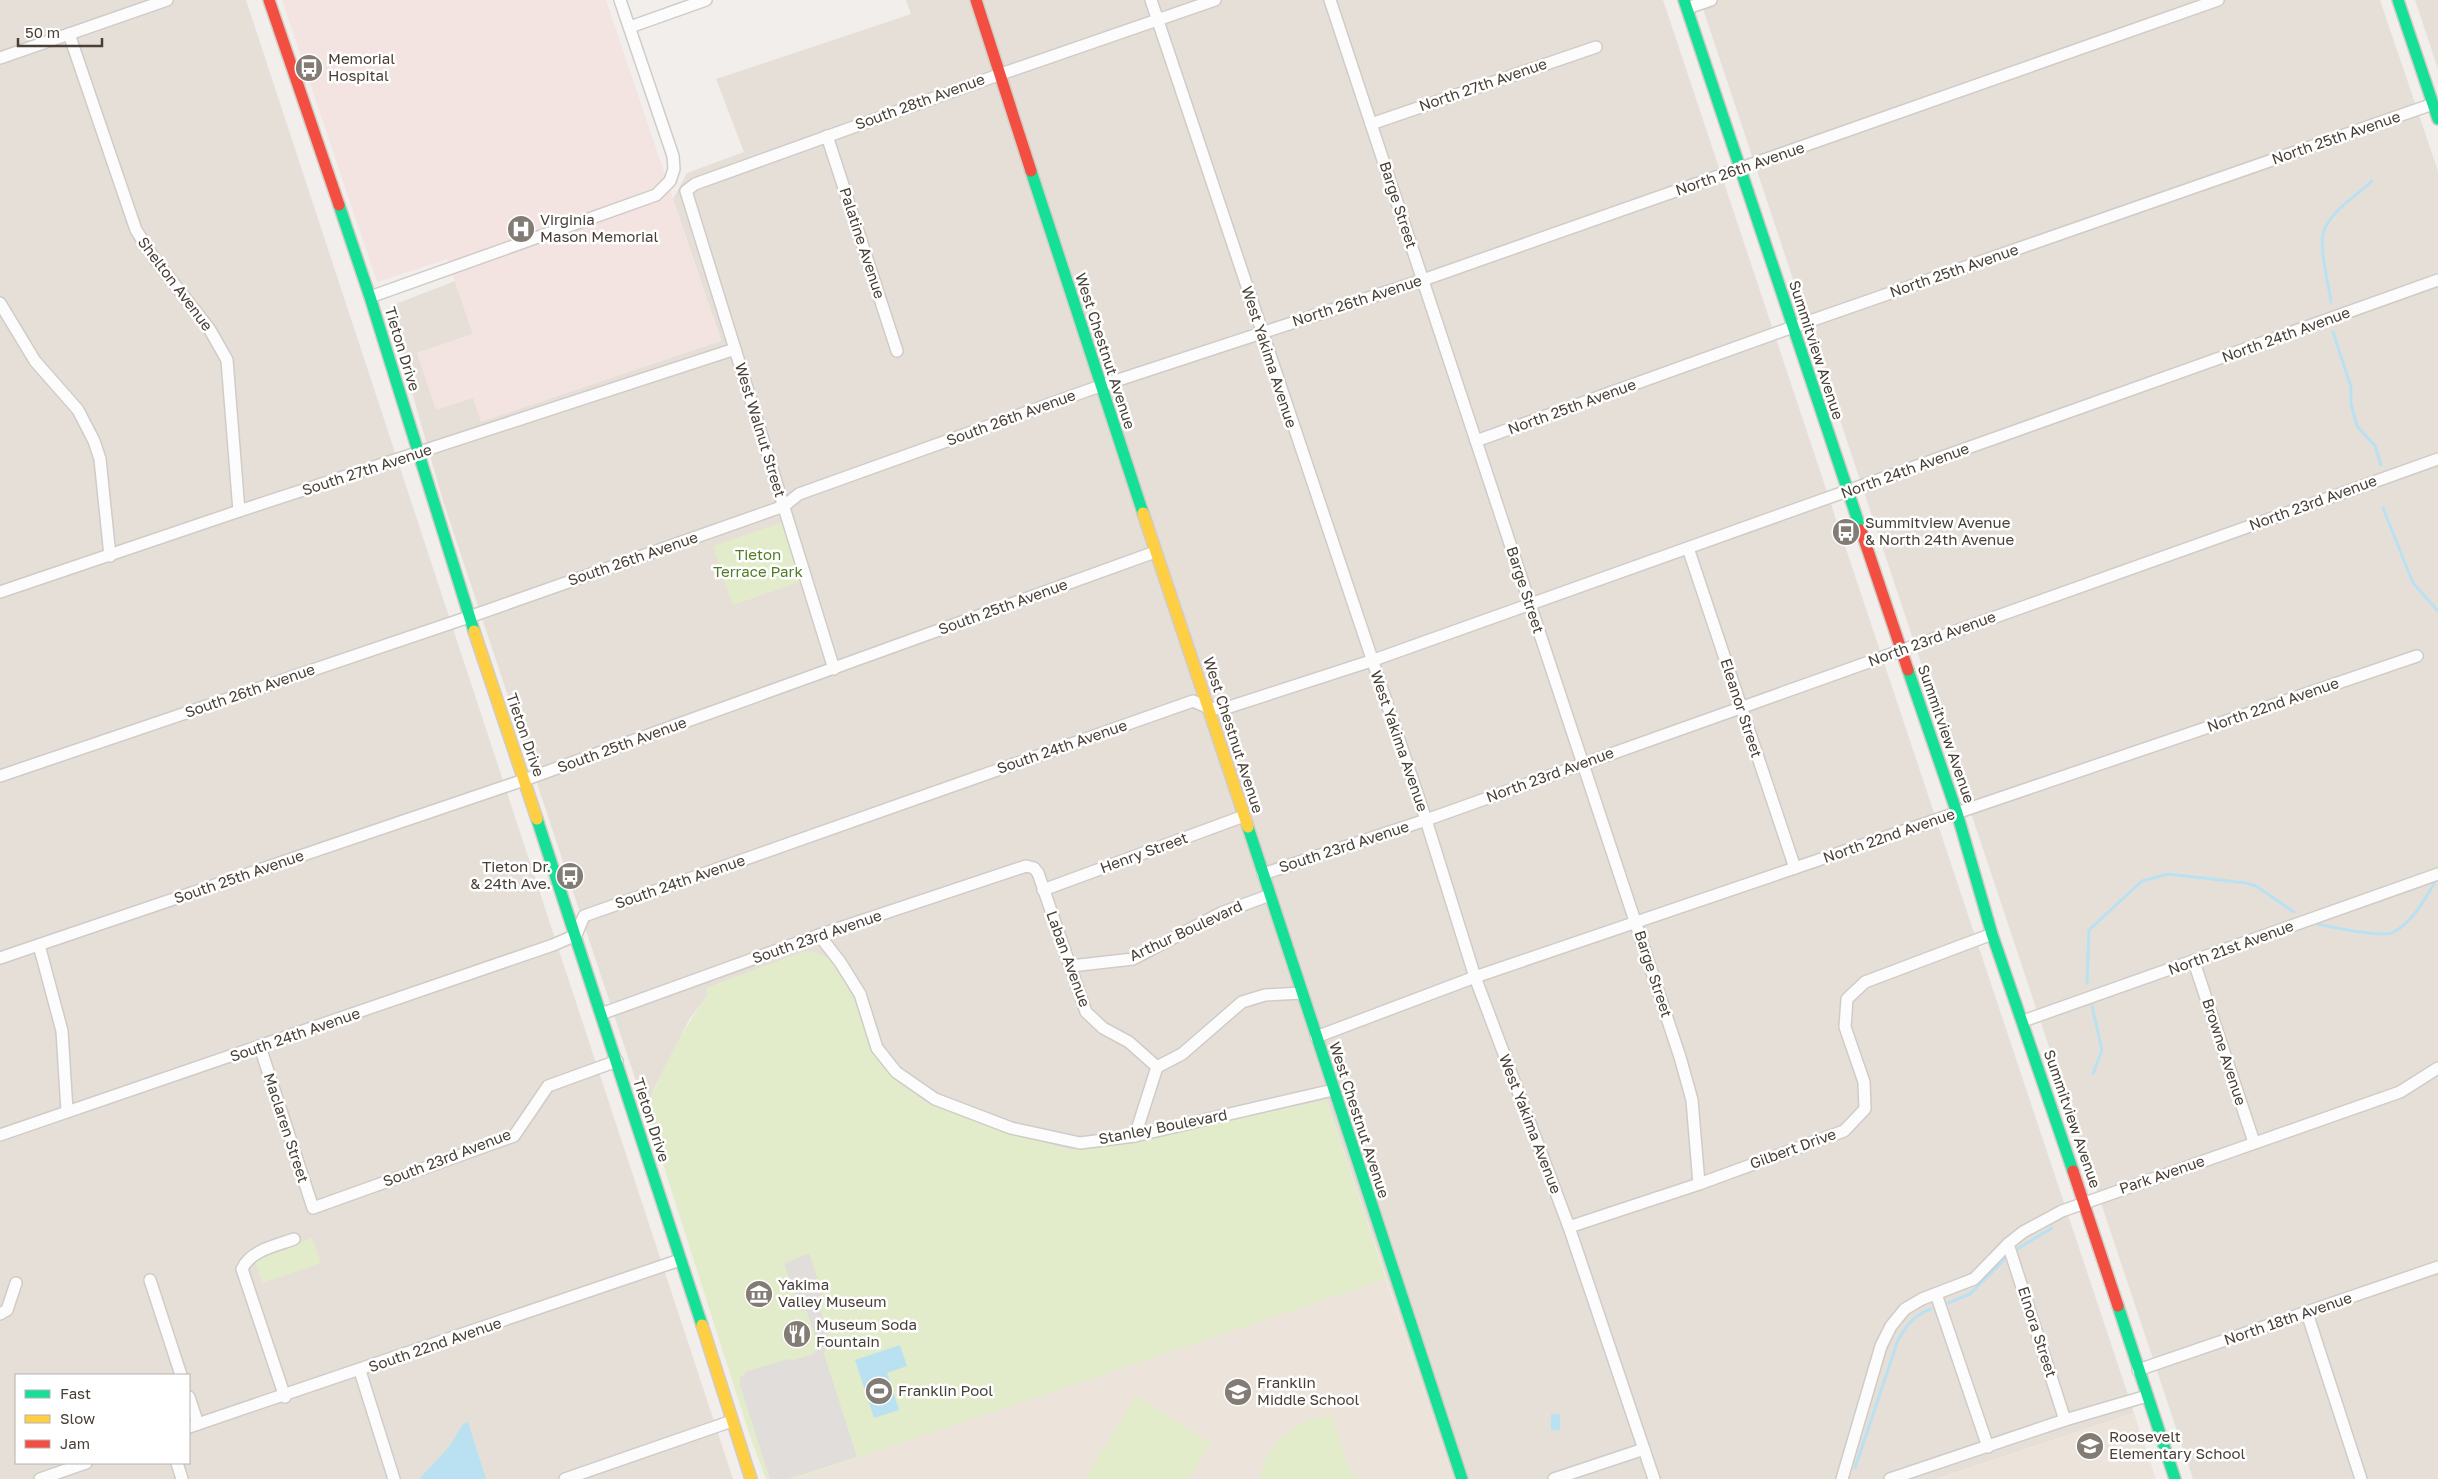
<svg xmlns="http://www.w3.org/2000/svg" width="2438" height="1479" viewBox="0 0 2438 1479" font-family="'Golos Text',sans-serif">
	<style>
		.residential { fill: #e6dfd8; fill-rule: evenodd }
		.education { fill: #ece4da }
		.medical { fill: #f3e4e2 }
		.green { fill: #e3ecca }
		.parking { fill: #e1ddda }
		.water { fill: #bae1f1 }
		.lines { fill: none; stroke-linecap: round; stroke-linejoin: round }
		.stream { stroke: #bae1f1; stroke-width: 3 }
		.street-casing { stroke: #cfccc8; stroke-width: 14 }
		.fast-casing { stroke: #d2ccc3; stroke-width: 14 }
		.slow-casing { stroke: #d2ccc3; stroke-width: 14 }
		.jam-casing { stroke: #d2ccc3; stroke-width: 14 }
		.street { stroke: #fdfcfc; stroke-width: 11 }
		.fast { stroke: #16e098; stroke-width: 11 }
		.slow { stroke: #ffcf43; stroke-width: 11 }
		.jam { stroke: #f24e42; stroke-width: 11 }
		.labels { text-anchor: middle; stroke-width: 5; stroke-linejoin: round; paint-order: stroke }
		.poi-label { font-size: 15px; fill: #483f36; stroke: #fff; text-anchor: start }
		.street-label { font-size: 15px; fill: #483f36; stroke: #fff }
		.park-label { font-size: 15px; fill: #527c27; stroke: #fff }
	</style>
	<rect width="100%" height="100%" fill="#f1eeeb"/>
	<!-- residential -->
	<g class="residential">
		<path d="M0,0h246l487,1479h-733zM16,1375h173v88h-173z"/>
		<polygon points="906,0 1663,0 2134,1413 1936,1479 1454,1479 1327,1100 1102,1147 1071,1150 1058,1147 925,1102 894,1078 876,1057 851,989 794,955 707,997 690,1018 655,1087 646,1111 443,501 392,322 393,305 455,281 473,334 417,353 473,398 721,340 673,199 687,173 744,152 716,79 911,14"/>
		<polygon points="1700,0 2380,0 2438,171 2438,1479 2193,1479"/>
		<polygon points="2415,0 2438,0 2438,69"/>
	</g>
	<!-- education -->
	<g class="education">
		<polygon points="1386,1279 1454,1479 794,1479"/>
		<polygon points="2134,1413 2156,1479 1936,1479"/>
	</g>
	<!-- medical -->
	<polygon class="medical" points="282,0 606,0 721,341 481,422 473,398 436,410 417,353 473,334 447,259 377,282"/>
	<!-- green -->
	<g class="green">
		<polygon points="783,522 803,581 733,605 713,546"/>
		<path d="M808,951l12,3 11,6 20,29 25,68 18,21 31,24 133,45 13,3 31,-3 225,-47 59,179 -592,200h-28l-16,-43 -104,-325c15,-40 35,-80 61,-114l-1,-9 88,-33z"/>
		<polygon points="312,1238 321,1263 262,1283 254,1258"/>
		<polygon points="1136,1396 1211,1443 1189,1479 1085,1479"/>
		<path d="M1332,1415l20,61 5,-2 2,5h-99c6,-37 36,-59 72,-64z"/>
	</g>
	<!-- parking -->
	<polygon class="parking" points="809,1253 821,1289 819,1306 829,1337 824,1354 857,1457 788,1479 770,1479 740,1385 740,1378 747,1371 789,1359 794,1360 813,1354 817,1349 818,1343 806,1310 801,1311 784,1264"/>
	<!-- water -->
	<g class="water">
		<polygon points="900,1345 907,1366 887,1373 899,1410 874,1418 855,1360"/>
		<rect x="1551" y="1414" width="9" height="16"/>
		<polygon points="468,1422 486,1479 419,1479 449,1447 463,1424"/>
	</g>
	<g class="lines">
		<!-- stream -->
		<g class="stream">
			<path d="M2331,302c-2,-17 -14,-60 -6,-74 9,-19 32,-33 47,-47"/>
			<polyline points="2333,332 2351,387 2351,404 2357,426 2375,446 2381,465"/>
			<polyline points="2383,508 2413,583 2438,611"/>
			<path d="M2317,924c14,3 67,14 77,8 19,-11 29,-30 40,-48"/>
			<polyline points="2087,983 2089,930 2142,881 2168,874 2246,883 2256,886 2294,912"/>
			<polyline points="2092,1006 2102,1050 2093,1074"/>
			<polyline points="2014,1251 2052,1228"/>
			<polyline points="1948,1303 1970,1294 2009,1255"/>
			<path d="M1855,1468l43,-128c9,-15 16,-25 33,-31"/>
		</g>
		<defs>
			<g id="street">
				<polyline points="1151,0 1426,820 1475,977 1569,1227 1654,1479"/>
				<polyline points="1330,0 1680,1057 1692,1100 1699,1184"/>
				<polyline points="1687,8 1711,0"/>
				<polyline points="630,27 706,0"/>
				<polyline points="69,34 136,230 154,258 210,330 227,360 239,511"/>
				<polyline points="0,58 167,0"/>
				<polyline points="1371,124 1596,47"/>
				<polyline points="827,136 897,351"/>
				<polyline points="370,297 656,195 670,181 674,169 673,156 620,0"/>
				<polyline points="0,303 35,361 78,410 94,441 100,459 110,556"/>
				<polyline points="1476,441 1793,327 2433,104"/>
				<polyline points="1688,548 1795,868"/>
				<polyline points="0,592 239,511 735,349"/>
				<polyline points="834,669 686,191 695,184 1001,74 1215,0"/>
				<polyline points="0,776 469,617 784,506 799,494 1100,386 1423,280 2218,0"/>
				<polyline points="1263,874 1426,820 2438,459"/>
				<polyline points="1043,890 1244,816"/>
				<polyline points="819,935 840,962 860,994 877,1048 896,1072 935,1099 1011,1128 1080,1143 1135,1136 1333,1090"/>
				<polyline points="39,945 62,1031 67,1111"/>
				<polyline points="0,958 524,780 1155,552"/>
				<polyline points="2194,962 2254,1142"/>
				<polyline points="1071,966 1133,959 1221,913 1270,895"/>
				<polyline points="601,1014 819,935 1026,866 1034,868 1038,873 1086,1012 1103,1028 1129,1042 1157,1067 1135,1136"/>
				<polyline points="2023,1021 2438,874"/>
				<polyline points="1316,1037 1475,977 2417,656"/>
				<polyline points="260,1047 313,1208 514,1136 548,1086 617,1061"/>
				<polyline points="1157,1067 1182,1054 1242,1002 1265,995 1302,993"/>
				<polyline points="0,1135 553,945 576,935 584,916 1193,701 1209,708 1223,709 1371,661 2438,280"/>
				<polyline points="1569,1227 1699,1184 1844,1131 1865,1109 1864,1082 1845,1027 1847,999 1865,982 1992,934"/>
				<polyline points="2008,1244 2065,1420"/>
				<polyline points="150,1280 181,1375"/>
				<polyline points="1936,1294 1988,1447"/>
				<polyline points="2307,1313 2361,1479"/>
				<polyline points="0,1314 7,1310 16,1283"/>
				<polyline points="2138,1370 2438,1267"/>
				<polyline points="360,1371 394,1479"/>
				<polyline points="189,1397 198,1424"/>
				<path d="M285,1397l-43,-128c9,-19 33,-23 52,-30"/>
				<polyline points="189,1427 680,1260"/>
				<polyline points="177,1463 182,1479"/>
				<polyline points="40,1479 86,1463"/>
				<polyline points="565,1479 732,1421"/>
				<polyline points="1554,1479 1644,1449"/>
				<polyline points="1842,1479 1881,1346 1891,1326 1905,1309 1922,1299 1974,1279 2008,1244 2023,1232 2062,1211 2400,1092 2438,1068"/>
				<polyline points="1890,1479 2065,1420 2147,1396"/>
			</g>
			<g id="fast">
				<polyline points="1684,0 1861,530"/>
				<polyline points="2398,0 2438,119"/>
				<polyline points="1031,171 1143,513"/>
				<polyline points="339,205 370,297 474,631"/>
				<polyline points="1908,670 1957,813 1992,934 2073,1171"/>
				<polyline points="537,819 702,1325"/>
				<polyline points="1248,827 1462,1479"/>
				<polyline points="2118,1306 2175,1479"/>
			</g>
			<g id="slow">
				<polyline points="1143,513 1248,827"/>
				<polyline points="474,631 537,819"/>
				<polyline points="702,1325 751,1479"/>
			</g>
			<g id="jam">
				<polyline points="269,0 339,205"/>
				<polyline points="976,0 1031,171"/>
				<polyline points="1861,530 1908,670"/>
				<polyline points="2073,1171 2118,1306"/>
			</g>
		</defs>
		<!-- street casing -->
		<use href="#street" class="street-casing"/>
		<!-- fast casing -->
		<use href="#fast" class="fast-casing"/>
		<!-- slow casing -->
		<use href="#slow" class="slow-casing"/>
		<!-- jam casing -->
		<use href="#jam" class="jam-casing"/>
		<!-- street -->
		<use href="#street" class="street"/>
		<!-- fast -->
		<use href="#fast" class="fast"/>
		<!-- slow -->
		<use href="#slow" class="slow"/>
		<!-- jam -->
		<use href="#jam" class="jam"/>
	</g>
	<!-- icons -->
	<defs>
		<symbol id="bus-disc" viewBox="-11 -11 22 22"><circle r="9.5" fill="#837c75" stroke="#fff"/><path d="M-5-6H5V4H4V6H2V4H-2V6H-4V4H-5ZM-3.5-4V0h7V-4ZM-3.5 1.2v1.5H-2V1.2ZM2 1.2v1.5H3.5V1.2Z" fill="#fff"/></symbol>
		<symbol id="hospital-disc" viewBox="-11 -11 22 22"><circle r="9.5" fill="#837c75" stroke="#fff"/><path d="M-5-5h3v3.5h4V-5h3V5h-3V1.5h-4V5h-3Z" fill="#fff"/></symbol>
		<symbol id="museum-disc" viewBox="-11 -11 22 22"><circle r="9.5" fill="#837c75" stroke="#fff"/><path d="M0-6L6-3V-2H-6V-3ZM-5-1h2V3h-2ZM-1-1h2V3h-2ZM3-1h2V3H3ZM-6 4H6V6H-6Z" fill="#fff"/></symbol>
		<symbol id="restaurant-disc" viewBox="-11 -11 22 22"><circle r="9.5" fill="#837c75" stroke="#fff"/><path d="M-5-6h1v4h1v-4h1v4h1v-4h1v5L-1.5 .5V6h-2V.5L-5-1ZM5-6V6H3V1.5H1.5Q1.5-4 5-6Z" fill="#fff"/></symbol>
		<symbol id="stadium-disc" viewBox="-11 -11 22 22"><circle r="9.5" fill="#837c75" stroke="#fff"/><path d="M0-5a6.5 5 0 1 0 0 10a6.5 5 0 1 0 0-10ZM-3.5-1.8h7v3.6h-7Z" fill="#fff"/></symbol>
		<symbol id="school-disc" viewBox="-11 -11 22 22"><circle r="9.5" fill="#837c75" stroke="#fff"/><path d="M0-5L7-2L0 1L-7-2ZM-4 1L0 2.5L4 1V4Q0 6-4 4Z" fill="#fff"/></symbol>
	</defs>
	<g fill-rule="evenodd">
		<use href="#bus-disc" x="293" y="52" width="32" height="32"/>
		<use href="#hospital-disc" x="505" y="213" width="32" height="32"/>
		<use href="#bus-disc" x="1830" y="516" width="32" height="32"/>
		<use href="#bus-disc" x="554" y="860" width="32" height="32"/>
		<use href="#museum-disc" x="743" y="1278" width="32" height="32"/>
		<use href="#restaurant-disc" x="781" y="1318" width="32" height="32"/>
		<use href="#stadium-disc" x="863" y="1375" width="32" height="32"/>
		<use href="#school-disc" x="1222" y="1376" width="32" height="32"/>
		<use href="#school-disc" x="2074" y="1430" width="32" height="32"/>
	</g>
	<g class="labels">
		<!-- poi labels -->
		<g class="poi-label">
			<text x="328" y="64">Memorial<tspan x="328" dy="17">Hospital</tspan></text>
			<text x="540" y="225">Virginia<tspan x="540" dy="17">Mason Memorial</tspan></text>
			<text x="1865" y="528">Summitview Avenue<tspan x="1865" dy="17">&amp; North 24th Avenue</tspan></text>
			<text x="551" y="872" text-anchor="end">Tieton Dr.<tspan x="551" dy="17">&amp; 24th Ave.</tspan></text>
			<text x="778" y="1290">Yakima<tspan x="778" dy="17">Valley Museum</tspan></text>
			<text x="816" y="1330">Museum Soda<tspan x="816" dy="17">Fountain</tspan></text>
			<text x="1257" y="1388">Franklin<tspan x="1257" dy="17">Middle School</tspan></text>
			<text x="898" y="1396">Franklin Pool</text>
			<text x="2109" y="1442">Roosevelt<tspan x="2109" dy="17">Elementary School</tspan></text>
		</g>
		<!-- street labels -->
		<g class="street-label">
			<text transform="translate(1483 85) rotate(-19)" y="5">North 27th Avenue</text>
			<text transform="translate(920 102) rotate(-20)" y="5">South 28th Avenue</text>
			<text transform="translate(2336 138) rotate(-19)" y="5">North 25th Avenue</text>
			<text transform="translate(1740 169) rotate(-19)" y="5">North 26th Avenue</text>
			<text transform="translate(1398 205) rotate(72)" y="5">Barge Street</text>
			<text transform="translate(862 243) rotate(72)" y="5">Palatine Avenue</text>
			<text transform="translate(1954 271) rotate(-19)" y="5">North 25th Avenue</text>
			<text transform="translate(175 284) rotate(53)" y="5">Shelton Avenue</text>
			<text transform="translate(1357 301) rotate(-18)" y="5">North 26th Avenue</text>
			<text transform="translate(2286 335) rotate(-20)" y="5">North 24th Avenue</text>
			<text transform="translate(402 349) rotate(73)" y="5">Tieton Drive</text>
			<text transform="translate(1816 350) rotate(72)" y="5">Summitview Avenue</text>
			<text transform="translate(1105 351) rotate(72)" y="5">West Chestnut Avenue</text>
			<text transform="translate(1269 357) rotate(72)" y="5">West Yakima Avenue</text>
			<text transform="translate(1572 407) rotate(-20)" y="5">North 25th Avenue</text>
			<text transform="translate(1011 418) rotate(-20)" y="5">South 26th Avenue</text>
			<text transform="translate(760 430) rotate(73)" y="5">West Walnut Street</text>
			<text transform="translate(367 470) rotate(-18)" y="5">South 27th Avenue</text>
			<text transform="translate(1905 471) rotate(-20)" y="5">North 24th Avenue</text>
			<text transform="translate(2313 503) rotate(-20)" y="5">North 23rd Avenue</text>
			<text transform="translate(633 559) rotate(-19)" y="5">South 26th Avenue</text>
			<text transform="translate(1525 590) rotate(72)" y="5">Barge Street</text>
			<text transform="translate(1003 607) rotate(-20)" y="5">South 25th Avenue</text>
			<text transform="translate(1932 639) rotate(-20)" y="5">North 23rd Avenue</text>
			<text transform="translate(250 691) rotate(-19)" y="5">South 26th Avenue</text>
			<text transform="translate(2273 705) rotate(-19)" y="5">North 22nd Avenue</text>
			<text transform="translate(1741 708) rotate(72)" y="5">Eleanor Street</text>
			<text transform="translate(1946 734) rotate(71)" y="5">Summitview Avenue</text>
			<text transform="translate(525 735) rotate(71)" y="5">Tieton Drive</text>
			<text transform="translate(1233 735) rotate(72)" y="5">West Chestnut Avenue</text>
			<text transform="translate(1399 741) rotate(71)" y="5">West Yakima Avenue</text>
			<text transform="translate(622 745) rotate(-20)" y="5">South 25th Avenue</text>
			<text transform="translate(1062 747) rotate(-19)" y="5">South 24th Avenue</text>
			<text transform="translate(1550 775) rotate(-20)" y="5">North 23rd Avenue</text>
			<text transform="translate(1889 836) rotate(-19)" y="5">North 22nd Avenue</text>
			<text transform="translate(1344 847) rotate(-18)" y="5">South 23rd Avenue</text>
			<text transform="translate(1144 853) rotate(-20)" y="5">Henry Street</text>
			<text transform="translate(239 877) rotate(-19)" y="5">South 25th Avenue</text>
			<text transform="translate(680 882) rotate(-19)" y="5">South 24th Avenue</text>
			<text transform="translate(1186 931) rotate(-25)" y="5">Arthur Boulevard</text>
			<text transform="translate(817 937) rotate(-19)" y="5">South 23rd Avenue</text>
			<text transform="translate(2231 948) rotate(-20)" y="5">North 21st Avenue</text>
			<text transform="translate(1068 959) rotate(70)" y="5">Laban Avenue</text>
			<text transform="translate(1653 974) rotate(72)" y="5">Barge Street</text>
			<text transform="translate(295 1035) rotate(-19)" y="5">South 24th Avenue</text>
			<text transform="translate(2224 1052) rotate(72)" y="5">Browne Avenue</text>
			<text transform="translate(2072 1119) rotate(71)" y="5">Summitview Avenue</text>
			<text transform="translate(651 1120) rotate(72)" y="5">Tieton Drive</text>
			<text transform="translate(1359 1120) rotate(72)" y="5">West Chestnut Avenue</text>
			<text transform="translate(1530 1124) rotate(69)" y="5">West Yakima Avenue</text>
			<text transform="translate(1163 1127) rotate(-11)" y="5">Stanley Boulevard</text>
			<text transform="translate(286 1128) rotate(72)" y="5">Maclaren Street</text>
			<text transform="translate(1793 1149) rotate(-20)" y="5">Gilbert Drive</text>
			<text transform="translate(447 1158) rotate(-21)" y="5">South 23rd Avenue</text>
			<text transform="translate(2162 1175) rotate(-19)" y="5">Park Avenue</text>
			<text transform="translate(2288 1319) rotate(-19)" y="5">North 18th Avenue</text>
			<text transform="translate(2037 1332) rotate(72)" y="5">Elnora Street</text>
			<text transform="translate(435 1345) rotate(-19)" y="5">South 22nd Avenue</text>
		</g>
		<!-- park labels -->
		<g class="park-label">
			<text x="758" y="560">Tieton<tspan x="758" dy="17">Terrace Park</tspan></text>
		</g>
	</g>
	<!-- legend -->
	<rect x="15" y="1374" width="175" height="90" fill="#ffffff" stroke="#b6b2af"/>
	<rect x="25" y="1390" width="25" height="8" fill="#16e098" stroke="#b6b2af"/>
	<text x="60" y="1399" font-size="15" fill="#483f36">Fast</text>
	<rect x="25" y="1415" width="25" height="8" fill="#ffcf43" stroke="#b6b2af"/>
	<text x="60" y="1424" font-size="15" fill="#483f36">Slow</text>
	<rect x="25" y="1440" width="25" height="8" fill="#f24e42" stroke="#b6b2af"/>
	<text x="60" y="1449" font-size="15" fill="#483f36">Jam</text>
	<!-- scale -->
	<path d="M18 38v8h84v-8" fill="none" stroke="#483f36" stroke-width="2.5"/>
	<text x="25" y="38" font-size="15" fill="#483f36" stroke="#ffffff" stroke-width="4" paint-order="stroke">50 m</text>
</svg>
